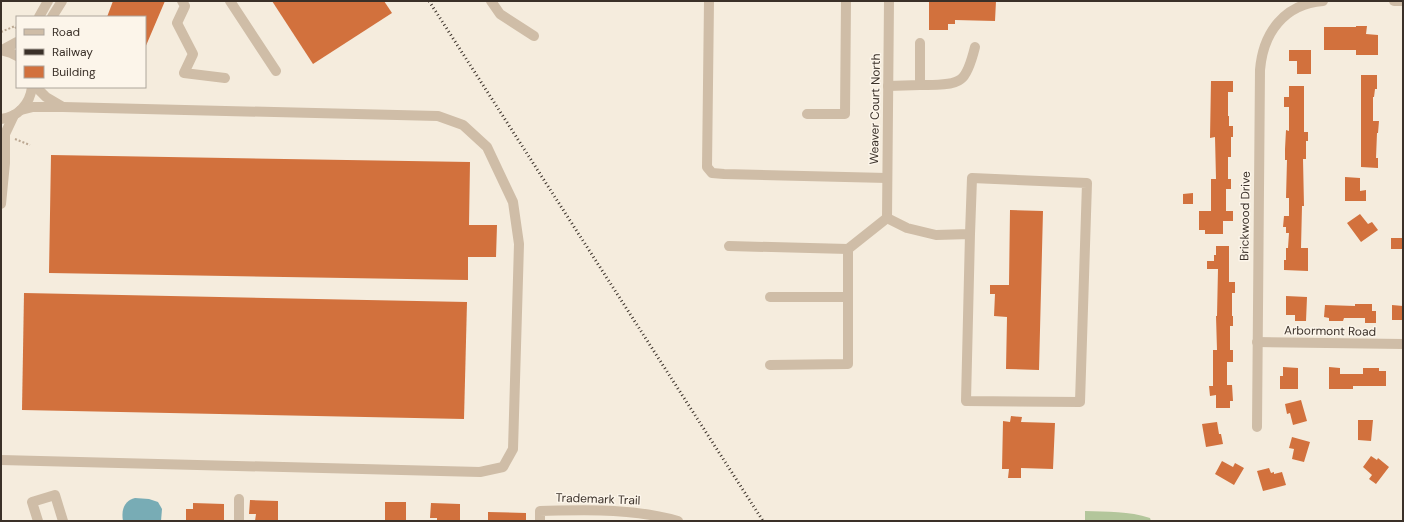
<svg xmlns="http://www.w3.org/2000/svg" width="1404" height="522" viewBox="0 0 1404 522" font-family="'DM Sans',sans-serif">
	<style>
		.green { fill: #b3c69b }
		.water { fill: #78acb5 }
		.building { fill: #d2713d }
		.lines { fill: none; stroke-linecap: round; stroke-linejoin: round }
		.path { stroke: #bba791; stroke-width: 2; stroke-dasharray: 2 2; stroke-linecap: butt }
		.minor { stroke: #cfbda7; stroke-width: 10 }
		.rail { stroke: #3a3028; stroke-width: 3; stroke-dasharray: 1 3; stroke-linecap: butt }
		.labels { text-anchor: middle; stroke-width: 3; stroke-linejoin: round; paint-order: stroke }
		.street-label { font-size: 12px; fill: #3a3028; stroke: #fcf5ea }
	</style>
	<rect width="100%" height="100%" fill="#f5ecdd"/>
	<!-- green -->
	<path class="green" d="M1085,511c22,1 44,0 65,7l1,3h-66z"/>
	<!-- water -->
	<path class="water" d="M135,498l14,1 9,3 4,7 -1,12h-38c-2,-11 1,-20 12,-23z"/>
	<!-- building -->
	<g class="building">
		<polygon points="113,1 165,1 145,48 145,17 107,17"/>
		<polygon points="272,1 384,1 392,13 313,64"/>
		<polygon points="929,1 996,1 995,21 955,20 955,24 948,24 948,30 929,30"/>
		<polygon points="1356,26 1367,26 1366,34 1378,35 1378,55 1356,55 1356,50 1324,50 1324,27 1356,27"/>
		<polygon points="1289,50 1311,50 1311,74 1297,74 1297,61 1289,61"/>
		<polygon points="1361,75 1377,75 1377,89 1375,89 1374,97 1373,97 1373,121 1379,121 1378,133 1377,133 1376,158 1378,158 1378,168 1361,167"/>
		<polygon points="1211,81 1233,81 1233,92 1228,92 1228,116 1229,116 1229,126 1233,126 1233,137 1231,137 1231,157 1228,157 1228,179 1231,179 1231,189 1226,189 1226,211 1233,211 1233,221 1223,221 1223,234 1205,234 1205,230 1199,230 1199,211 1211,211 1211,179 1216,179 1215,137 1210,138"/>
		<polygon points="1289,86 1304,86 1304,132 1308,132 1308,141 1306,141 1306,159 1303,159 1304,206 1302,206 1301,248 1308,248 1308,271 1284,270 1284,260 1286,260 1286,248 1288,248 1289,233 1286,233 1286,227 1283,227 1284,216 1289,216 1289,198 1286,198 1287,160 1285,160 1285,149 1286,130 1289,131 1289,107 1284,107 1284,97 1289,97"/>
		<polygon points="51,155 470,162 469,225 497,225 496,257 468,257 468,280 49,273"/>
		<polygon points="1345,177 1360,178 1360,191 1366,190 1366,201 1345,201"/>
		<polygon points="1193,193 1193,204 1183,204 1183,194"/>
		<polygon points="1010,210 1043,211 1039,370 1006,369 1007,317 994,316 995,294 990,294 990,285 1009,285"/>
		<polygon points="1360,214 1368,224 1372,222 1378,230 1361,242 1347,223"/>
		<rect x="1391" y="238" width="12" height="11"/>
		<polygon points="1216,246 1229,246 1229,282 1235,282 1235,293 1232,293 1232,316 1233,316 1233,326 1230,326 1230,350 1233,350 1233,362 1227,362 1227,385 1232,385 1233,401 1230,401 1230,408 1216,408 1216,395 1210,396 1209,386 1213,386 1213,350 1217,350 1216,316 1217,316 1218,269 1207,269 1207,261 1214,261 1214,255 1216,255"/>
		<polygon points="24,293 467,302 464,419 22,410"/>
		<polygon points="1286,296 1307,297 1306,321 1295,321 1295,315 1286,315"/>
		<polygon points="1355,304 1372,304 1372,311 1376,311 1376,323 1365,323 1365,318 1344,318 1343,321 1329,321 1329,318 1324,317 1325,305 1355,306"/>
		<polygon points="1392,305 1403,306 1403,320 1392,320"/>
		<polygon points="1283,367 1298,368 1298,389 1280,389 1280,376 1283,376"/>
		<polygon points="1329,367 1340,368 1340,374 1363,374 1363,368 1379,368 1379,371 1386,371 1386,386 1353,386 1353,389 1329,389"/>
		<polygon points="1301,400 1307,421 1293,425 1290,413 1287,414 1285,404"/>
		<polygon points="1011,416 1022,417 1021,422 1055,423 1053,469 1021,468 1021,478 1008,478 1009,469 1002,469 1003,421 1010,422"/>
		<polygon points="1358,420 1373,420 1371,441 1358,440"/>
		<polygon points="1217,422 1219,434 1221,434 1223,444 1206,447 1202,424"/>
		<polygon points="1292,437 1310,442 1304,462 1292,459 1294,449 1289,448"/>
		<polygon points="1371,456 1377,460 1378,458 1389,467 1376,484 1369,479 1372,475 1363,467"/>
		<polygon points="1222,461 1233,467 1235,463 1244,468 1234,485 1215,474"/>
		<polygon points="1269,468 1271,473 1274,472 1274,474 1282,472 1286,485 1263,491 1257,471"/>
		<polygon points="250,500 278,501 278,521 255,521 256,514 249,514"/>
		<rect x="385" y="502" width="21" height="19"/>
		<polygon points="193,503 224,504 224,521 186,521 186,509 193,509"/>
		<polygon points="431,503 460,504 460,521 437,521 437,518 430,518"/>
		<polygon points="488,512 526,513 526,521 488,521"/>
	</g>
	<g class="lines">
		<!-- path -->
		<g class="path">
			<polyline points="1,32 15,26 17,30"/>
			<polyline points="15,139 30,145"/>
		</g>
		<!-- minor -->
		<g class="minor">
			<polyline points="182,1 185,6 177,23 193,54 184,73 225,78"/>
			<polyline points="230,1 276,71"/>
			<polyline points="491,1 500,14 534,36"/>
			<polyline points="709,1 707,167 712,173 724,174 887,178"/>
			<polyline points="1394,1 1403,1"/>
			<polyline points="39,17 48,1"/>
			<polyline points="52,17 62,1"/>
			<polyline points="1,50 11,53 17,56"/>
			<polyline points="2,50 17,42"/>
			<path d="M920,85c11,0 33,1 41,-6 7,-5 12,-24 14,-32"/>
			<polyline points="888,86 920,85 920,43"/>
			<polyline points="36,87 46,97 63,107"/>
			<polyline points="807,114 845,114 846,1"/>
			<path d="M1,119c17,-2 29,-15 31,-32"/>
			<polyline points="1,204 5,163 5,134 14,115"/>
			<polyline points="887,218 907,228 936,235 970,234 966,401 1080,402 1087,183 972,178 970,234"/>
			<polyline points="887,218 889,1"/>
			<polyline points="729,246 848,249 887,218"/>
			<polyline points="770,297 848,297"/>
			<polyline points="1257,342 1403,344"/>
			<polyline points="770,365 848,364 848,249"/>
			<path d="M1257,427l3,-357c3,-37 24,-66 63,-69"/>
			<polyline points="1,460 480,472 503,467 513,449 519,244 513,202 487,147 463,125 438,116 63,107 33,107 21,110"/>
			<polyline points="38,521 32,502 55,495 63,521"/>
			<polyline points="239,521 239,499"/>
			<path d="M540,521v-10c46,-1 93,-3 138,10"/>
		</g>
		<!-- rail -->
		<polyline class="rail" points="429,1 763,521"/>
	</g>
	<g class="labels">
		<!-- street labels -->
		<g class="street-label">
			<text transform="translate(875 109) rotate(-89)" y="4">Weaver Court North</text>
			<text transform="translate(1245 216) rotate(-89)" y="4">Brickwood Drive</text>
			<text transform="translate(1330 331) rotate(1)" y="4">Arbormont Road</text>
			<text transform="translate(598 499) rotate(2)" y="4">Trademark Trail</text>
		</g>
	</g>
	<!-- border -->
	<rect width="1404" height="522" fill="none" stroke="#3a3028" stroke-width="4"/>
	<!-- legend -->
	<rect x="16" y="16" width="130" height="72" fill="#fcf5ea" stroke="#aea69c"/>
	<rect x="24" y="29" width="20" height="6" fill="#cfbda7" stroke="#aea69c"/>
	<text x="52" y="36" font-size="12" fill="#3a3028">Road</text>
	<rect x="24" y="49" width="20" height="6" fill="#3a3028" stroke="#aea69c"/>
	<text x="52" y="56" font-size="12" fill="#3a3028">Railway</text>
	<rect x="24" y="66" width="20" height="12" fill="#d2713d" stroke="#aea69c"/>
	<text x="52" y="76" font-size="12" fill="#3a3028">Building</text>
</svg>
